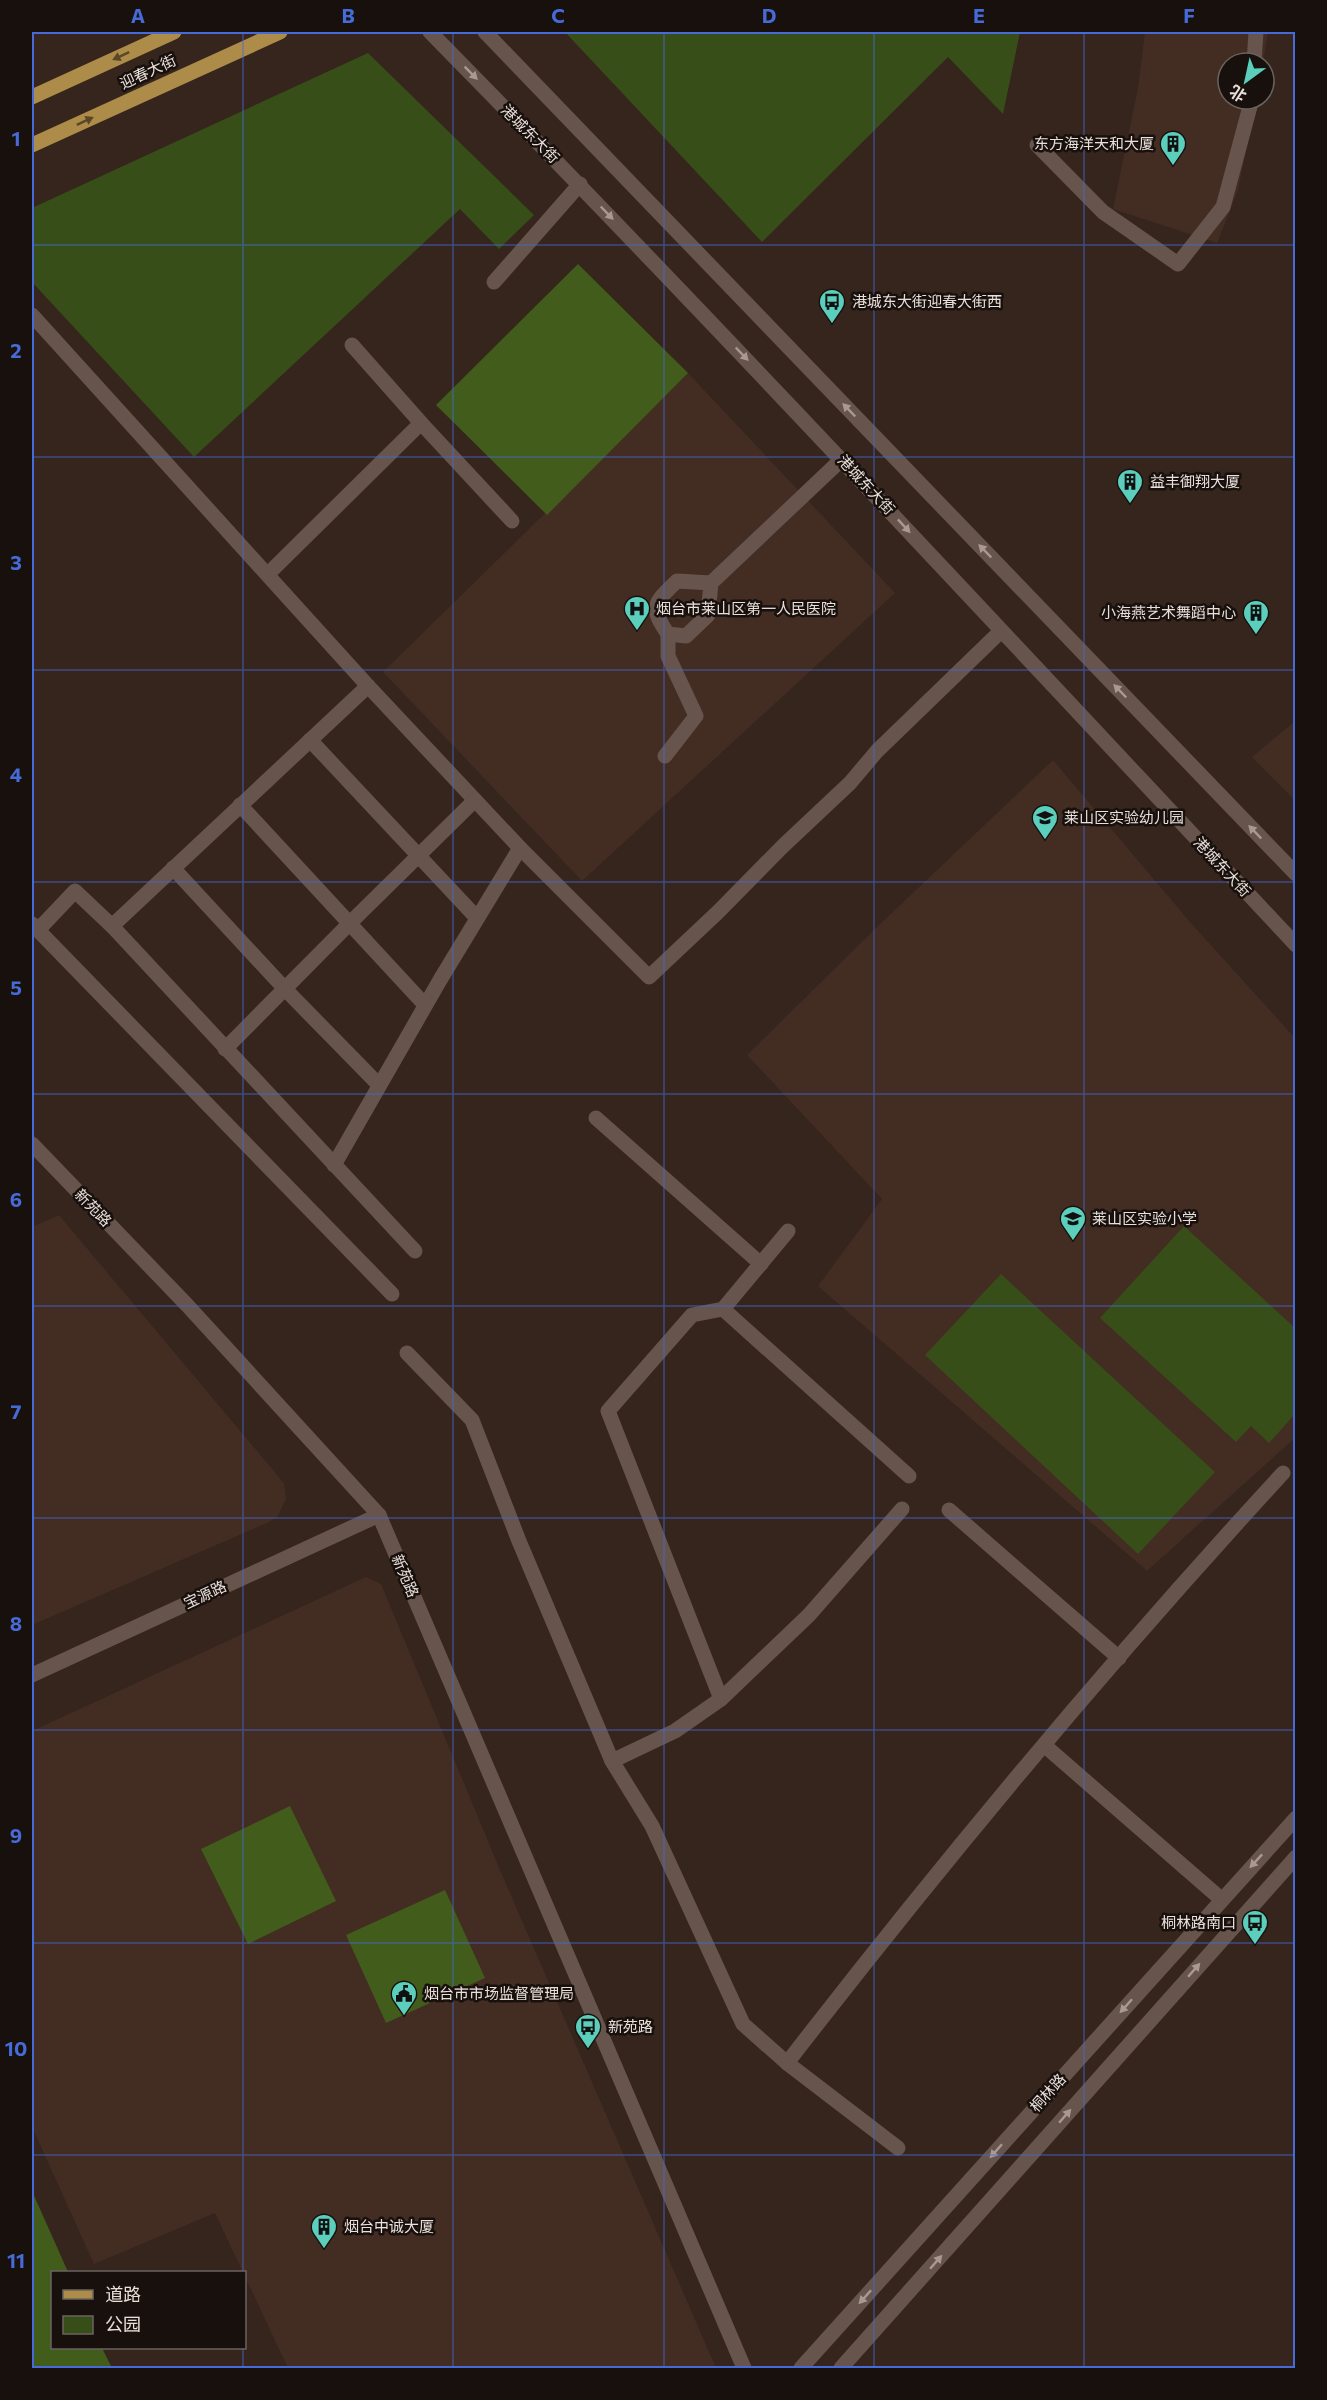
<svg xmlns="http://www.w3.org/2000/svg" width="1327" height="2400" viewBox="0 0 1327 2400" font-family="Commissioner,'Noto Sans SC',sans-serif">
	<style>
		.built { fill: #432c22 }
		.green { fill: #384e19 }
		.forest { fill: #425c1c }
		.lines { fill: none; stroke-linecap: round; stroke-linejoin: round }
		.minor { stroke: #67544c; stroke-width: 15 }
		.tertiary { stroke: #67544c; stroke-width: 15 }
		.secondary { stroke: #67544c; stroke-width: 15 }
		.primary { stroke: #ad8b49; stroke-width: 15 }
		.oneway { fill: #5a4728 }
		.oneway2 { fill: #a89a93 }
		.grid { fill: none; stroke: #466bd8; stroke-width: 1.5; stroke-opacity: 0.55 }
		.labels { text-anchor: middle; stroke-width: 5; stroke-linejoin: round; paint-order: stroke }
		.street-label { font-size: 15px; fill: #eadfda; stroke: #17100d }
		.poi-label { font-size: 15px; fill: #eadfda; stroke: #17100d; text-anchor: start }
		.neatline { fill: none; stroke: #466bd8; stroke-width: 2 }
		.grid-label { font-size: 20px; text-anchor: middle; font-weight: bold; fill: #466bd8 }
	</style>
	<rect width="100%" height="100%" fill="#35251d"/>
	<!-- built -->
	<g class="built">
		<polygon points="1145,32 1268,32 1263,63 1228,63 1228,99 1257,99 1238,190 1217,243 1113,209 1138,88"/>
		<polygon points="688,373 895,593 582,881 383,672"/>
		<polygon points="1295,721 1295,800 1252,757"/>
		<polygon points="1053,760 1190,922 1295,1038 1295,1438 1147,1571 818,1286 882,1199 747,1055 878,926"/>
		<polygon points="59,1215 284,1483 286,1499 278,1516 269,1522 32,1625 32,1227"/>
		<polygon points="366,1577 381,1584 500,1870 716,2368 288,2368 215,2213 94,2264 32,2127 32,1731"/>
	</g>
	<!-- green -->
	<g class="green">
		<polygon points="565,32 1020,32 1003,114 948,57 762,242"/>
		<polygon points="368,53 534,215 499,249 460,209 194,457 32,282 32,208"/>
		<polygon points="1184,1226 1295,1328 1295,1414 1269,1443 1251,1426 1236,1442 1100,1318"/>
		<polygon points="1001,1274 1215,1472 1138,1554 925,1355"/>
	</g>
	<!-- forest -->
	<g class="forest">
		<polygon points="578,264 688,373 547,515 436,405"/>
		<polygon points="290,1806 336,1901 248,1944 201,1849"/>
		<polygon points="445,1890 485,1978 386,2023 346,1935"/>
		<polygon points="32,2191 68,2272 52,2272 52,2348 102,2348 112,2368 32,2368"/>
	</g>
	<g class="lines">
		<!-- minor -->
		<g class="minor">
			<polyline points="1254,63 1256,32"/>
			<polyline points="1037,145 1103,212 1178,264 1223,207 1252,99"/>
			<polyline points="494,282 580,184"/>
			<polyline points="32,315 368,686 520,848 649,977 718,912 783,846 850,783 877,751 1001,631"/>
			<polyline points="352,345 421,423"/>
			<polyline points="268,574 421,423 512,521"/>
			<path d="M711,583l-34,-2c-23,22 -28,26 -9,53l18,2 22,-21 3,-32 131,-124"/>
			<polyline points="310,740 477,918"/>
			<polyline points="665,756 696,716 668,656 668,634"/>
			<polyline points="240,805 425,1005"/>
			<polyline points="173,868 285,989 379,1085"/>
			<polyline points="32,924 392,1294"/>
			<polyline points="112,926 368,686"/>
			<polyline points="38,930 75,891 112,926 415,1251"/>
			<polyline points="225,1049 350,923 475,800"/>
			<polyline points="596,1118 761,1264"/>
			<polyline points="334,1165 440,980 520,848"/>
			<polyline points="723,1309 909,1476"/>
			<polyline points="407,1353 472,1420 519,1541 612,1761 652,1826 743,2024 787,2063 898,2148"/>
			<polyline points="949,1510 1119,1658"/>
			<polyline points="721,1699 608,1411 692,1315 723,1309 788,1231"/>
			<polyline points="1044,1745 1221,1899"/>
			<polyline points="612,1761 675,1731 721,1699 809,1615 902,1509"/>
			<path d="M787,2063c157,-203 322,-401 496,-590"/>
		</g>
		<!-- tertiary -->
		<g class="tertiary">
			<polyline points="32,1144 187,1305 379,1515 744,2368"/>
			<polyline points="32,1675 379,1515"/>
			<polyline points="801,2368 1296,1818"/>
			<polyline points="841,2368 1296,1857"/>
		</g>
		<!-- secondary -->
		<g class="secondary">
			<path d="M430,32c294,299 579,607 866,913"/>
			<polyline points="485,32 1296,874"/>
		</g>
		<!-- primary -->
		<g class="primary">
			<polyline points="32,97 174,32"/>
			<polyline points="32,145 280,32"/>
		</g>
	</g>
	<!-- one-way arrows -->
	<defs><path id="oneway-solid" d="M-6-.8H1V-3.2L6.5 0L1 3.2V.8H-6Z" transform="scale(1.5)"/></defs>
	<g class="oneway">
		<use href="#oneway-solid" transform="translate(121 56) rotate(155)"/>
		<use href="#oneway-solid" transform="translate(85 121) rotate(-25)"/>
	</g>
	<g class="oneway2">
		<use href="#oneway-solid" transform="translate(471 73) rotate(45)"/>
		<use href="#oneway-solid" transform="translate(607 213) rotate(46)"/>
		<use href="#oneway-solid" transform="translate(742 354) rotate(46)"/>
		<use href="#oneway-solid" transform="translate(849 410) rotate(-134)"/>
		<use href="#oneway-solid" transform="translate(904 526) rotate(47)"/>
		<use href="#oneway-solid" transform="translate(985 551) rotate(-134)"/>
		<use href="#oneway-solid" transform="translate(1120 691) rotate(-134)"/>
		<use href="#oneway-solid" transform="translate(1255 832) rotate(-134)"/>
		<use href="#oneway-solid" transform="translate(1256 1861) rotate(133)"/>
		<use href="#oneway-solid" transform="translate(1194 1970) rotate(-49)"/>
		<use href="#oneway-solid" transform="translate(1126 2006) rotate(132)"/>
		<use href="#oneway-solid" transform="translate(1065 2116) rotate(-49)"/>
		<use href="#oneway-solid" transform="translate(996 2151) rotate(132)"/>
		<use href="#oneway-solid" transform="translate(936 2262) rotate(-49)"/>
		<use href="#oneway-solid" transform="translate(865 2297) rotate(132)"/>
	</g>
	<!-- grid -->
	<path class="grid" d="M243,32v2240M453,32v2336M664,32v2336M874,32v2336M1084,32v2336M32,245h1264M32,457h1264M32,670h1264M32,882h1264M32,1094h1264M32,1306h1264M32,1518h1264M32,1730h1264M32,1943h1264M32,2155h1264M243,2348v20"/>
	<!-- icons -->
	<defs>
		<symbol id="building-pin" viewBox="-11 -11 22 30"><path d="M0 17L-7.5 6A9.5 9.5 0 1 1 7.5 6Z" fill="#5bcebc" stroke="#17100d"/><path d="M-4-6H4V6H1V3H-1V6H-4ZM-2.5-4.3h1.7v1.8h-1.7ZM.8-4.3h1.7v1.8H.8ZM-2.5-1h1.7V.8h-1.7ZM.8-1h1.7V.8H.8Z" fill="#111"/></symbol>
		<symbol id="bus-pin" viewBox="-11 -11 22 30"><path d="M0 17L-7.5 6A9.5 9.5 0 1 1 7.5 6Z" fill="#5bcebc" stroke="#17100d"/><path d="M-5-6H5V4H4V6H2V4H-2V6H-4V4H-5ZM-3.5-4V0h7V-4ZM-3.5 1.2v1.5H-2V1.2ZM2 1.2v1.5H3.5V1.2Z" fill="#111"/></symbol>
		<symbol id="hospital-pin" viewBox="-11 -11 22 30"><path d="M0 17L-7.5 6A9.5 9.5 0 1 1 7.5 6Z" fill="#5bcebc" stroke="#17100d"/><path d="M-5-5h3v3.5h4V-5h3V5h-3V1.5h-4V5h-3Z" fill="#111"/></symbol>
		<symbol id="school-pin" viewBox="-11 -11 22 30"><path d="M0 17L-7.5 6A9.5 9.5 0 1 1 7.5 6Z" fill="#5bcebc" stroke="#17100d"/><path d="M0-5L7-2L0 1L-7-2ZM-4 1L0 2.5L4 1V4Q0 6-4 4Z" fill="#111"/></symbol>
		<symbol id="civic-pin" viewBox="-11 -11 22 30"><path d="M0 17L-7.5 6A9.5 9.5 0 1 1 7.5 6Z" fill="#5bcebc" stroke="#17100d"/><path d="M-.6-6.5H3V-4.5H.6V-3L4-1V1h2V6H-6V1h2V-1L-.6-3ZM-1.2 2.5V6h2.4V2.5Z" fill="#111"/></symbol>
	</defs>
	<g fill-rule="evenodd">
		<use href="#building-pin" x="1158" y="129" width="30" height="40"/>
		<use href="#bus-pin" x="817" y="287" width="30" height="40"/>
		<use href="#building-pin" x="1115" y="467" width="30" height="40"/>
		<use href="#hospital-pin" x="622" y="594" width="30" height="40"/>
		<use href="#building-pin" x="1241" y="598" width="30" height="40"/>
		<use href="#school-pin" x="1030" y="803" width="30" height="40"/>
		<use href="#school-pin" x="1058" y="1204" width="30" height="40"/>
		<use href="#bus-pin" x="1240" y="1908" width="30" height="40"/>
		<use href="#civic-pin" x="389" y="1979" width="30" height="40"/>
		<use href="#bus-pin" x="573" y="2012" width="30" height="40"/>
		<use href="#building-pin" x="309" y="2212" width="30" height="40"/>
	</g>
	<g class="labels">
		<!-- street labels -->
		<g class="street-label">
			<text transform="translate(148 72) rotate(-25)" y="5">迎春大街</text>
			<text transform="translate(530 134) rotate(45)" y="5">港城东大街</text>
			<text transform="translate(866 485) rotate(47)" y="5">港城东大街</text>
			<text transform="translate(1222 867) rotate(47)" y="5">港城东大街</text>
			<text transform="translate(93 1208) rotate(46)" y="5">新苑路</text>
			<text transform="translate(405 1576) rotate(67)" y="5">新苑路</text>
			<text transform="translate(205 1595) rotate(-25)" y="5">宝源路</text>
			<text transform="translate(1048 2093) rotate(-48)" y="5">桐林路</text>
		</g>
		<!-- poi labels -->
		<g class="poi-label">
			<text x="1154" y="149" text-anchor="end">东方海洋天和大厦</text>
			<text x="852" y="307">港城东大街迎春大街西</text>
			<text x="1150" y="487">益丰御翔大厦</text>
			<text x="656" y="614">烟台市莱山区第一人民医院</text>
			<text x="1236" y="618" text-anchor="end">小海燕艺术舞蹈中心</text>
			<text x="1064" y="823">莱山区实验幼儿园</text>
			<text x="1092" y="1224">莱山区实验小学</text>
			<text x="1236" y="1928" text-anchor="end">桐林路南口</text>
			<text x="424" y="1999">烟台市市场监督管理局</text>
			<text x="608" y="2032">新苑路</text>
			<text x="344" y="2232">烟台中诚大厦</text>
		</g>
	</g>
	<!-- border -->
	<rect width="1327" height="2400" fill="none" stroke="#17100d" stroke-width="66"/>
	<!-- legend -->
	<rect x="51" y="2271" width="195" height="78" fill="#17100d" stroke="#6b635f" stroke-width="1.5"/>
	<rect x="63" y="2290" width="30" height="9" fill="#ad8b49" stroke="#6b635f" stroke-width="1.5"/>
	<text x="105" y="2301" font-size="18" fill="#eadfda">道路</text>
	<rect x="63" y="2316" width="30" height="18" fill="#384e19" stroke="#6b635f" stroke-width="1.5"/>
	<text x="105" y="2331" font-size="18" fill="#eadfda">公园</text>
	<!-- north arrow -->
	<g transform="translate(1246 81) rotate(213)"><circle r="28" fill="#17100d" stroke="#6b635f" stroke-width="1.5"/>
	<path d="M0-4.5L10 22L0 15L-10 22Z" fill="#5bcebc"/>
	<text y="-9" font-size="16" font-weight="bold" text-anchor="middle" fill="#eadfda">北</text>
	</g>
	<rect x="33" y="33" width="1261" height="2334" class="neatline"/>
	<g class="grid-label">
		<text x="138" y="23">A</text>
		<text x="348" y="23">B</text>
		<text x="558" y="23">C</text>
		<text x="769" y="23">D</text>
		<text x="979" y="23">E</text>
		<text x="1189" y="23">F</text>
		<text x="16" y="146">1</text>
		<text x="16" y="358">2</text>
		<text x="16" y="570">3</text>
		<text x="16" y="782">4</text>
		<text x="16" y="995">5</text>
		<text x="16" y="1207">6</text>
		<text x="16" y="1419">7</text>
		<text x="16" y="1631">8</text>
		<text x="16" y="1843">9</text>
		<text x="16" y="2056">10</text>
		<text x="16" y="2268">11</text>
	</g>
</svg>
